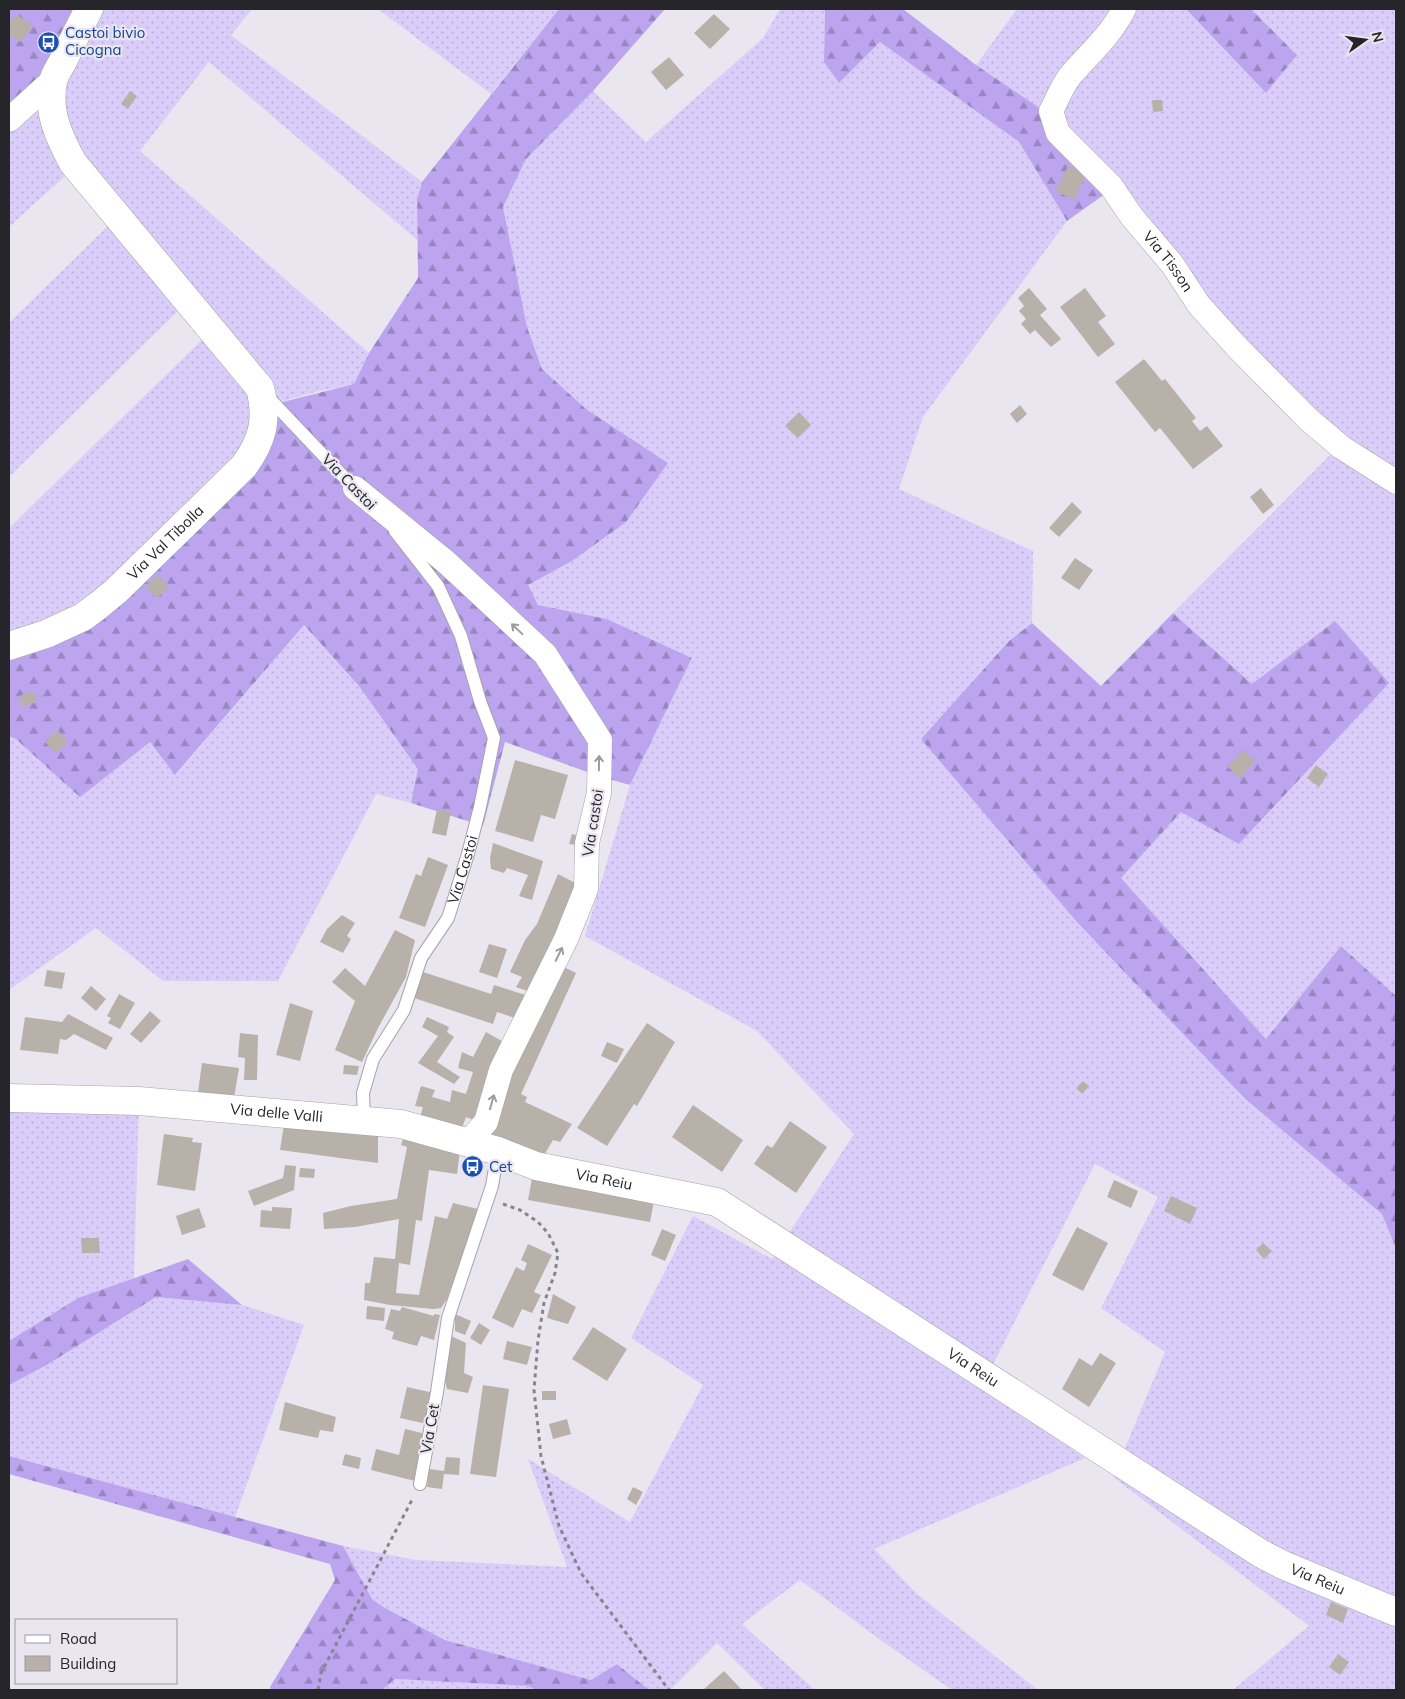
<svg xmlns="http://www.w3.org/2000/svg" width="1405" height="1699" viewBox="0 0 1405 1699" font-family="Mulish,sans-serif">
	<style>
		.grass { fill: url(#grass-dots) }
		.forest { fill: url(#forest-firs) }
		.building { fill: #b7b1a9 }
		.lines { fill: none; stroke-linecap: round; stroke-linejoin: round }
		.service-casing { stroke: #a4a2ab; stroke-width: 14 }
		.minor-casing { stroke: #a4a2ab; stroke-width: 25 }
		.tertiary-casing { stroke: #a4a2ab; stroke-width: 29 }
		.path { stroke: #87858c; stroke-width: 3; stroke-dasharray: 4 4; stroke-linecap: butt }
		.service { stroke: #fff; stroke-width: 12 }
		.minor { stroke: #fff; stroke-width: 24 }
		.tertiary { stroke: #fff; stroke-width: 28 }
		.oneway { stroke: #9d9d9f }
		.labels { text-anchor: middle; stroke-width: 4.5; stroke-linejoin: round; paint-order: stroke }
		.transit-label { font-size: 15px; fill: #164399; stroke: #e9e6f0; text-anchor: start }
		.street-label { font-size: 15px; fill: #262529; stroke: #e9e6f0 }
	</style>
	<defs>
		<pattern id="grass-dots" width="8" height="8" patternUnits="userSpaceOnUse" patternTransform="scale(1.25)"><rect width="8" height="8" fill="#dacdf9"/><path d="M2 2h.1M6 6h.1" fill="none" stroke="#bbb0d5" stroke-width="1.8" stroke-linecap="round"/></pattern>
		<pattern id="forest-firs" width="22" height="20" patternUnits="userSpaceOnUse" patternTransform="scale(1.25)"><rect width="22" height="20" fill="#bca4ef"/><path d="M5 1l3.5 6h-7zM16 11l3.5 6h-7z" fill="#9985c2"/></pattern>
	</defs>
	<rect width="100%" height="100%" fill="#e9e6f0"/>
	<!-- grass -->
	<g class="grass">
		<polygon points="93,9 252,9 231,35 422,182 417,199 417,240 209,62 140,151 369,353 354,384 315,392 259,408 230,470 84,607 9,640 9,528 204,338 181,308 9,477 9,323 107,227 95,208 65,176 9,227 9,105"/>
		<polygon points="378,9 559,9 491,94"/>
		<polygon points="780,9 825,9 824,62 839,83 880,42 1019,142 1067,221 923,417 899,489 1033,551 1032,623 1009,641 921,739 1244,1099 1383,1214 1396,1248 1396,1639 1394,1647 1396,1647 1396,1690 1233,1690 1309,1626 1113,1477 1165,1352 1101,1308 1158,1197 1095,1164 981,1388 1085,1458 874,1549 917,1594 1038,1690 952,1690 882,1641 800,1580 742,1624 815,1690 765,1690 717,1643 670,1690 649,1690 617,1664 591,1680 445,1640 385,1608 372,1599 343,1546 416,1560 567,1567 528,1459 630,1522 703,1385 631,1338 693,1216 772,1259 854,1134 757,1031 585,936 630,785 692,658 607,619 538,605 527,585 572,561 668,463 586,409 542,369 527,327 513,261 503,207 526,159 593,91 646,142 763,38"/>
		<polygon points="1017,9 1186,9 1266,93 1297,55 1251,9 1396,9 1396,996 1341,946 1266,1039 1121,878 1181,812 1335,621 1252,684 1173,613 1332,453 1105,194 976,65"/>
		<polygon points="304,625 359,686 419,769 411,803 376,794 278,981 163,981 96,928 9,990 9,736 16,739 150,742 176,775"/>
		<polygon points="9,1098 139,1101 134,1278 78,1298 9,1341"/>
		<polygon points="156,1297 242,1305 304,1325 235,1517 9,1456 9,1385 45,1366"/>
		<polygon points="395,1679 528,1686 536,1690 382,1690"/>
	</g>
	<!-- forest -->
	<g class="forest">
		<polygon points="9,9 93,9 80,41 9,105"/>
		<polygon points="559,9 665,9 593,91 526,159 503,207 527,327 542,369 586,409 668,463 626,522 572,561 528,585 538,605 607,619 692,658 630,785 598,776 505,742 483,826 411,803 418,769 359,686 304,625 175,775 150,742 80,797 16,739 9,736 9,640 84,607 230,470 259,408 354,384 369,353 418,278 417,199 422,182"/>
		<polygon points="825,9 903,9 976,65 1038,107 1105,194 1067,221 1019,142 880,42 839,83 824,62"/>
		<polygon points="1186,9 1251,9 1297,55 1266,93"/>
		<polygon points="1173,613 1252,684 1335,621 1389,683 1239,844 1181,812 1121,878 1266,1039 1341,946 1396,996 1396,1248 1382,1214 1245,1099 1077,922 921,739 1009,641 1032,623 1101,686"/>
		<polygon points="188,1259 242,1305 156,1297 45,1366 9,1385 9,1341 78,1298"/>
		<polygon points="9,1456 343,1546 372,1599 385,1608 445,1640 591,1680 617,1664 649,1690 536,1690 528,1686 395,1679 382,1690 271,1690 270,1687 335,1580 330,1564 9,1474"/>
	</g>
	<!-- building -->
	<g class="building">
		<polygon points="16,14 33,26 20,42 9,34 9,24"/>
		<polygon points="714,14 730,29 710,49 694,33"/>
		<polygon points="669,57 684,75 666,90 651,72"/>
		<polygon points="130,91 137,96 128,109 121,104"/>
		<polygon points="1152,100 1162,100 1163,111 1153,112"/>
		<polygon points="1068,166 1086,175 1074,200 1056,191"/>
		<polygon points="1029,288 1047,309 1040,315 1061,339 1051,347 1035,330 1030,334 1021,324 1026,319 1019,311 1024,306 1018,298"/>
		<polygon points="1085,288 1106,316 1098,322 1115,344 1098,357 1060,307"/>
		<polygon points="1144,359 1162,381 1165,379 1196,418 1192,421 1200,431 1207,426 1223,446 1193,469 1160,428 1155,432 1115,382"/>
		<polygon points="1020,405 1027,414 1017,423 1010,414"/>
		<polygon points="799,412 811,425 798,438 785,426"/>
		<polygon points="1261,488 1274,505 1263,514 1250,497"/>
		<polygon points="1072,502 1082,512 1059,537 1049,528"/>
		<polygon points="1075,558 1093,570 1079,590 1061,578"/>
		<polygon points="159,575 169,588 156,598 146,586"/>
		<polygon points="33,691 37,702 22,707 19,696"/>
		<polygon points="57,730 68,741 56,753 45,742"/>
		<polygon points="1243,750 1255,761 1240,778 1228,767"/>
		<polygon points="515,760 568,775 555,819 541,815 533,842 495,831"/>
		<polygon points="1316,765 1328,774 1319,787 1307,778"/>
		<polygon points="437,809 451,812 446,836 432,833"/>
		<polygon points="572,834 581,836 579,845 569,844"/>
		<polygon points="493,843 543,861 532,900 519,896 528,875 507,868 504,873 491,869 490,858"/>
		<polygon points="428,857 448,865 425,927 399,918 416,874 421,876"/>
		<polygon points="558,874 583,887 533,993 516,987 522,977 510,972 525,940 537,924"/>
		<polygon points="342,915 355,923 347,936 351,939 343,953 320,942 327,929"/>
		<polygon points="395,930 415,940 406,977 378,1028 362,1062 335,1050 355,1001 332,982 345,968 365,986"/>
		<polygon points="489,944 507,949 497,978 479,972"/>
		<polygon points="557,964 576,973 521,1094 527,1097 525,1102 572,1124 560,1142 553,1140 540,1162 487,1133"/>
		<polygon points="47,970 65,973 62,989 44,986"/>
		<polygon points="420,971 491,994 494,985 529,996 521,1020 497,1012 493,1024 411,997"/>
		<polygon points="91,986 106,999 96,1011 81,998"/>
		<polygon points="119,994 135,1003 120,1029 108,1023 111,1018 107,1016"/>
		<polygon points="290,1003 313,1011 300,1061 276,1055"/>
		<polygon points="150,1011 161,1021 141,1043 130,1034"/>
		<polygon points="68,1014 113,1038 106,1050 74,1034 66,1040 60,1039 58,1054 20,1050 25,1017 62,1022"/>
		<polygon points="427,1017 449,1027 447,1032 454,1037 437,1062 460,1077 454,1084 418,1063 438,1036 422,1027"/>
		<polygon points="647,1023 675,1042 637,1106 634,1104 607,1146 577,1128"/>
		<polygon points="486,1032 509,1045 479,1122 466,1117 460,1134 418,1123 423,1107 415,1106 421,1086 435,1090 432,1097 450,1102 452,1090 466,1094 473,1072 458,1068 462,1052 473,1057"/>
		<polygon points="240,1033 258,1035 257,1080 244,1080 245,1058 238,1057"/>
		<polygon points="607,1042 624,1049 617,1063 601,1056"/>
		<polygon points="202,1063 239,1068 234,1098 198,1092"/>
		<polygon points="344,1065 359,1066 357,1075 343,1074"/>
		<polygon points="1083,1081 1089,1086 1082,1094 1076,1088"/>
		<polygon points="693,1105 743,1140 722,1172 672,1137"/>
		<polygon points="285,1118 378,1129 378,1163 280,1150"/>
		<polygon points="790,1121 827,1147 796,1193 754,1164 767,1145 772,1148"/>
		<polygon points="406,1131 461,1143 457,1174 429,1170 422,1221 416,1220 410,1265 399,1263 396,1293 419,1295 435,1216 447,1219 453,1203 478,1209 447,1299 441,1308 434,1309 390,1305 364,1300 365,1283 370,1283 374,1257 395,1259 399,1219 355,1227 324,1229 323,1213 351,1206 397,1199 407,1147 401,1145"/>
		<polygon points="164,1134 193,1138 192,1142 202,1143 195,1191 157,1185"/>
		<polygon points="285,1165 296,1166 294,1190 254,1206 248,1191 283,1178"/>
		<polygon points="300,1168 315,1169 314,1178 299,1177"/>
		<polygon points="533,1173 655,1195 650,1222 528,1200"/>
		<polygon points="1114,1180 1138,1191 1131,1208 1107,1197"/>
		<polygon points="1171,1196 1197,1208 1190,1224 1164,1211"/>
		<polygon points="272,1207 292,1208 290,1229 260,1227 261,1210 272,1211"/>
		<polygon points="199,1208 206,1227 182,1235 176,1216"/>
		<polygon points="1077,1227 1108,1243 1083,1291 1052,1275"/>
		<polygon points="662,1229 676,1235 665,1261 651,1255"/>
		<polygon points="81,1238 99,1238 100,1253 82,1253"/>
		<polygon points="1263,1243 1272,1251 1264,1259 1256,1250"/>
		<polygon points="528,1244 552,1255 534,1292 541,1295 532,1313 522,1309 513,1328 492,1318 516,1267 524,1271 527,1263 521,1260"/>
		<polygon points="553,1294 576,1307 568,1324 547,1318"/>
		<polygon points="367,1306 385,1308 384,1321 366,1319"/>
		<polygon points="402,1307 434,1316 434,1314 440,1315 434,1340 421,1336 417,1346 392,1339 394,1332 385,1329 391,1309 400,1311"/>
		<polygon points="455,1314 471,1321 465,1335 455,1331"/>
		<polygon points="479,1323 490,1330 481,1345 470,1338"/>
		<polygon points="593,1327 627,1349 607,1381 572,1359"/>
		<polygon points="449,1335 466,1343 464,1373 473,1377 468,1393 447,1389 445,1381"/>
		<polygon points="507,1341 532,1347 527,1365 503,1359"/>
		<polygon points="1100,1353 1116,1363 1089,1407 1062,1389 1079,1358 1092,1366"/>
		<polygon points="483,1385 509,1389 496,1477 470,1474"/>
		<polygon points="407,1387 434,1393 427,1424 400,1418"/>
		<rect x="542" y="1391" width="14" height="9"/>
		<polygon points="285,1402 336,1417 333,1432 320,1430 318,1438 279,1430"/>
		<polygon points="567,1419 571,1434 553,1439 549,1424"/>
		<polygon points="405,1429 426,1434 415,1481 371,1470 376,1449 399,1455"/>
		<polygon points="345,1454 361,1458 359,1469 342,1465"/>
		<polygon points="446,1457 460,1458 459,1475 444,1474 442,1489 427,1487 429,1469 444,1471"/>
		<polygon points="633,1487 643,1492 636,1505 627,1499"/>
		<polygon points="1331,1602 1348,1609 1343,1623 1326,1615"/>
		<polygon points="1338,1654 1349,1662 1340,1675 1329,1667"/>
		<polygon points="724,1671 742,1690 703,1690"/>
	</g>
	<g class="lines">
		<defs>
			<g id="service">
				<polyline points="266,395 357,491"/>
				<path id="s1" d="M364,1121l-1,-28 10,-34 31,-49 17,-52 27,-40 20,-64 12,-47 14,-69 -14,-37 -19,-65 -23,-50 -43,-55"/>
				<polyline points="420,1484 437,1392 448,1318 492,1186 498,1151"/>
			</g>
			<g id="minor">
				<path id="s2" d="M1124,9c-13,26 -35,45 -54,67 -8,10 -13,24 -19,35l7,22 53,53 21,31 40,47 27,41 37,41 72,73 33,28 55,35"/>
				<polyline points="9,120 53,80"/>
				<polyline points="355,488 446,562 545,654 600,740 599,793 587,843 586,889 566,939 501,1070 486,1122 468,1142"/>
			</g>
			<g id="tertiary">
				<path id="s3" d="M9,646l37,-12 37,-17 16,-12 17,-14 128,-125c19,-26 24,-47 16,-78l-187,-225c-14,-26 -26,-51 -20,-81 1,-7 7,-15 10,-21 9,-18 17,-35 26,-52"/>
				<path id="s4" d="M9,1098l130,3 262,23 97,27 38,15 181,36 543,351 23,12 113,47"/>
			</g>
		</defs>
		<!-- service casing -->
		<use href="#service" class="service-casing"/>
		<!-- minor casing -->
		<use href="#minor" class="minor-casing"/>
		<!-- tertiary casing -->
		<use href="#tertiary" class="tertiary-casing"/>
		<!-- path -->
		<g class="path">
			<polyline points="503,1204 520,1210 538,1222 548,1233 558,1253 555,1273 544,1303 538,1340 534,1390 541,1456 559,1526 581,1573 669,1690"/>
			<polyline points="318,1690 321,1673 413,1498"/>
		</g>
		<!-- service -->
		<use href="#service" class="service"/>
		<!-- minor -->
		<use href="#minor" class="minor"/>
		<!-- tertiary -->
		<use href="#tertiary" class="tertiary"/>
	</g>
	<!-- one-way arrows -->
	<defs><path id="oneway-shaft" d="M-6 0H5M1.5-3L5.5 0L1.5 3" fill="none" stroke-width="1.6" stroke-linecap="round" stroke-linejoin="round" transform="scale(1.25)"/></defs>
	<g class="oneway">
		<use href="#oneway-shaft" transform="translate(517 629) rotate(-137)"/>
		<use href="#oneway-shaft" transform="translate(599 763) rotate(-89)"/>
		<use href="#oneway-shaft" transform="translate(559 954) rotate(-64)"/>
		<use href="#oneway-shaft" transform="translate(492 1102) rotate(-74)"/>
	</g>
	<!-- icons -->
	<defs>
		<symbol id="bus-disc" viewBox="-11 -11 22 22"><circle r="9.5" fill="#1a4fb4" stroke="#e9e6f0"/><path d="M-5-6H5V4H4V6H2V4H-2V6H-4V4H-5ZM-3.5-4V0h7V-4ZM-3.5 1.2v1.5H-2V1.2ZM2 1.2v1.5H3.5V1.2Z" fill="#fff"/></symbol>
	</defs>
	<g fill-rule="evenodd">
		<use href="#bus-disc" x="36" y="30" width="25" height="25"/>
		<use href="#bus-disc" x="460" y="1154" width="25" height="25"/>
	</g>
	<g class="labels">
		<!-- transit labels -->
		<g class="transit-label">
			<text x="65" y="38">Castoi bivio<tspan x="65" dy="17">Cicogna</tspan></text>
			<text x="489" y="1172">Cet</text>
		</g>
		<!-- street labels -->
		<g class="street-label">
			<text dy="5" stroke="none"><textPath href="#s2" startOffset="319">Via Tisson</textPath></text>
			<text transform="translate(349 482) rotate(46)" y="5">Via Castoi</text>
			<text dy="5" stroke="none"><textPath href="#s3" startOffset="191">Via Val Tibolla</textPath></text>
			<text transform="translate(593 823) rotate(-81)" y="5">Via castoi</text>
			<text dy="5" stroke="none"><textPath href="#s1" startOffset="275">Via Castoi</textPath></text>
			<text dy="5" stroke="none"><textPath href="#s4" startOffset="268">Via delle Valli</textPath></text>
			<text dy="5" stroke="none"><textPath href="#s4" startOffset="604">Via Reiu</textPath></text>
			<text dy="5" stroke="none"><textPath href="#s4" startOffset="1024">Via Reiu</textPath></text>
			<text transform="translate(430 1429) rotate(-80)" y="5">Via Cet</text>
			<text dy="5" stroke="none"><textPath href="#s4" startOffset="1429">Via Reiu</textPath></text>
		</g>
	</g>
	<!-- border -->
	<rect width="1405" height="1699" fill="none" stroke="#262529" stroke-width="20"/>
	<!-- legend -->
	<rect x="15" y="1619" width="162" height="65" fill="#e9e6f0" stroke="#9b99a0"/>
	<rect x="25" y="1635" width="25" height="8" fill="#ffffff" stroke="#9b99a0"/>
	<text x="60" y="1644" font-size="15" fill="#262529">Road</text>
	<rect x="25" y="1656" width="25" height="15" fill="#b7b1a9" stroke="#9b99a0"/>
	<text x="60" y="1669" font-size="15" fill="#262529">Building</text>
	<!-- north arrow -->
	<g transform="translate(1365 40) rotate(76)" stroke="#e9e6f0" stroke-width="4" paint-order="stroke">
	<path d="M0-4L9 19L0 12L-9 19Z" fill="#262529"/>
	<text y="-8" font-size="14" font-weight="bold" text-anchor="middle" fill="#262529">N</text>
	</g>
</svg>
